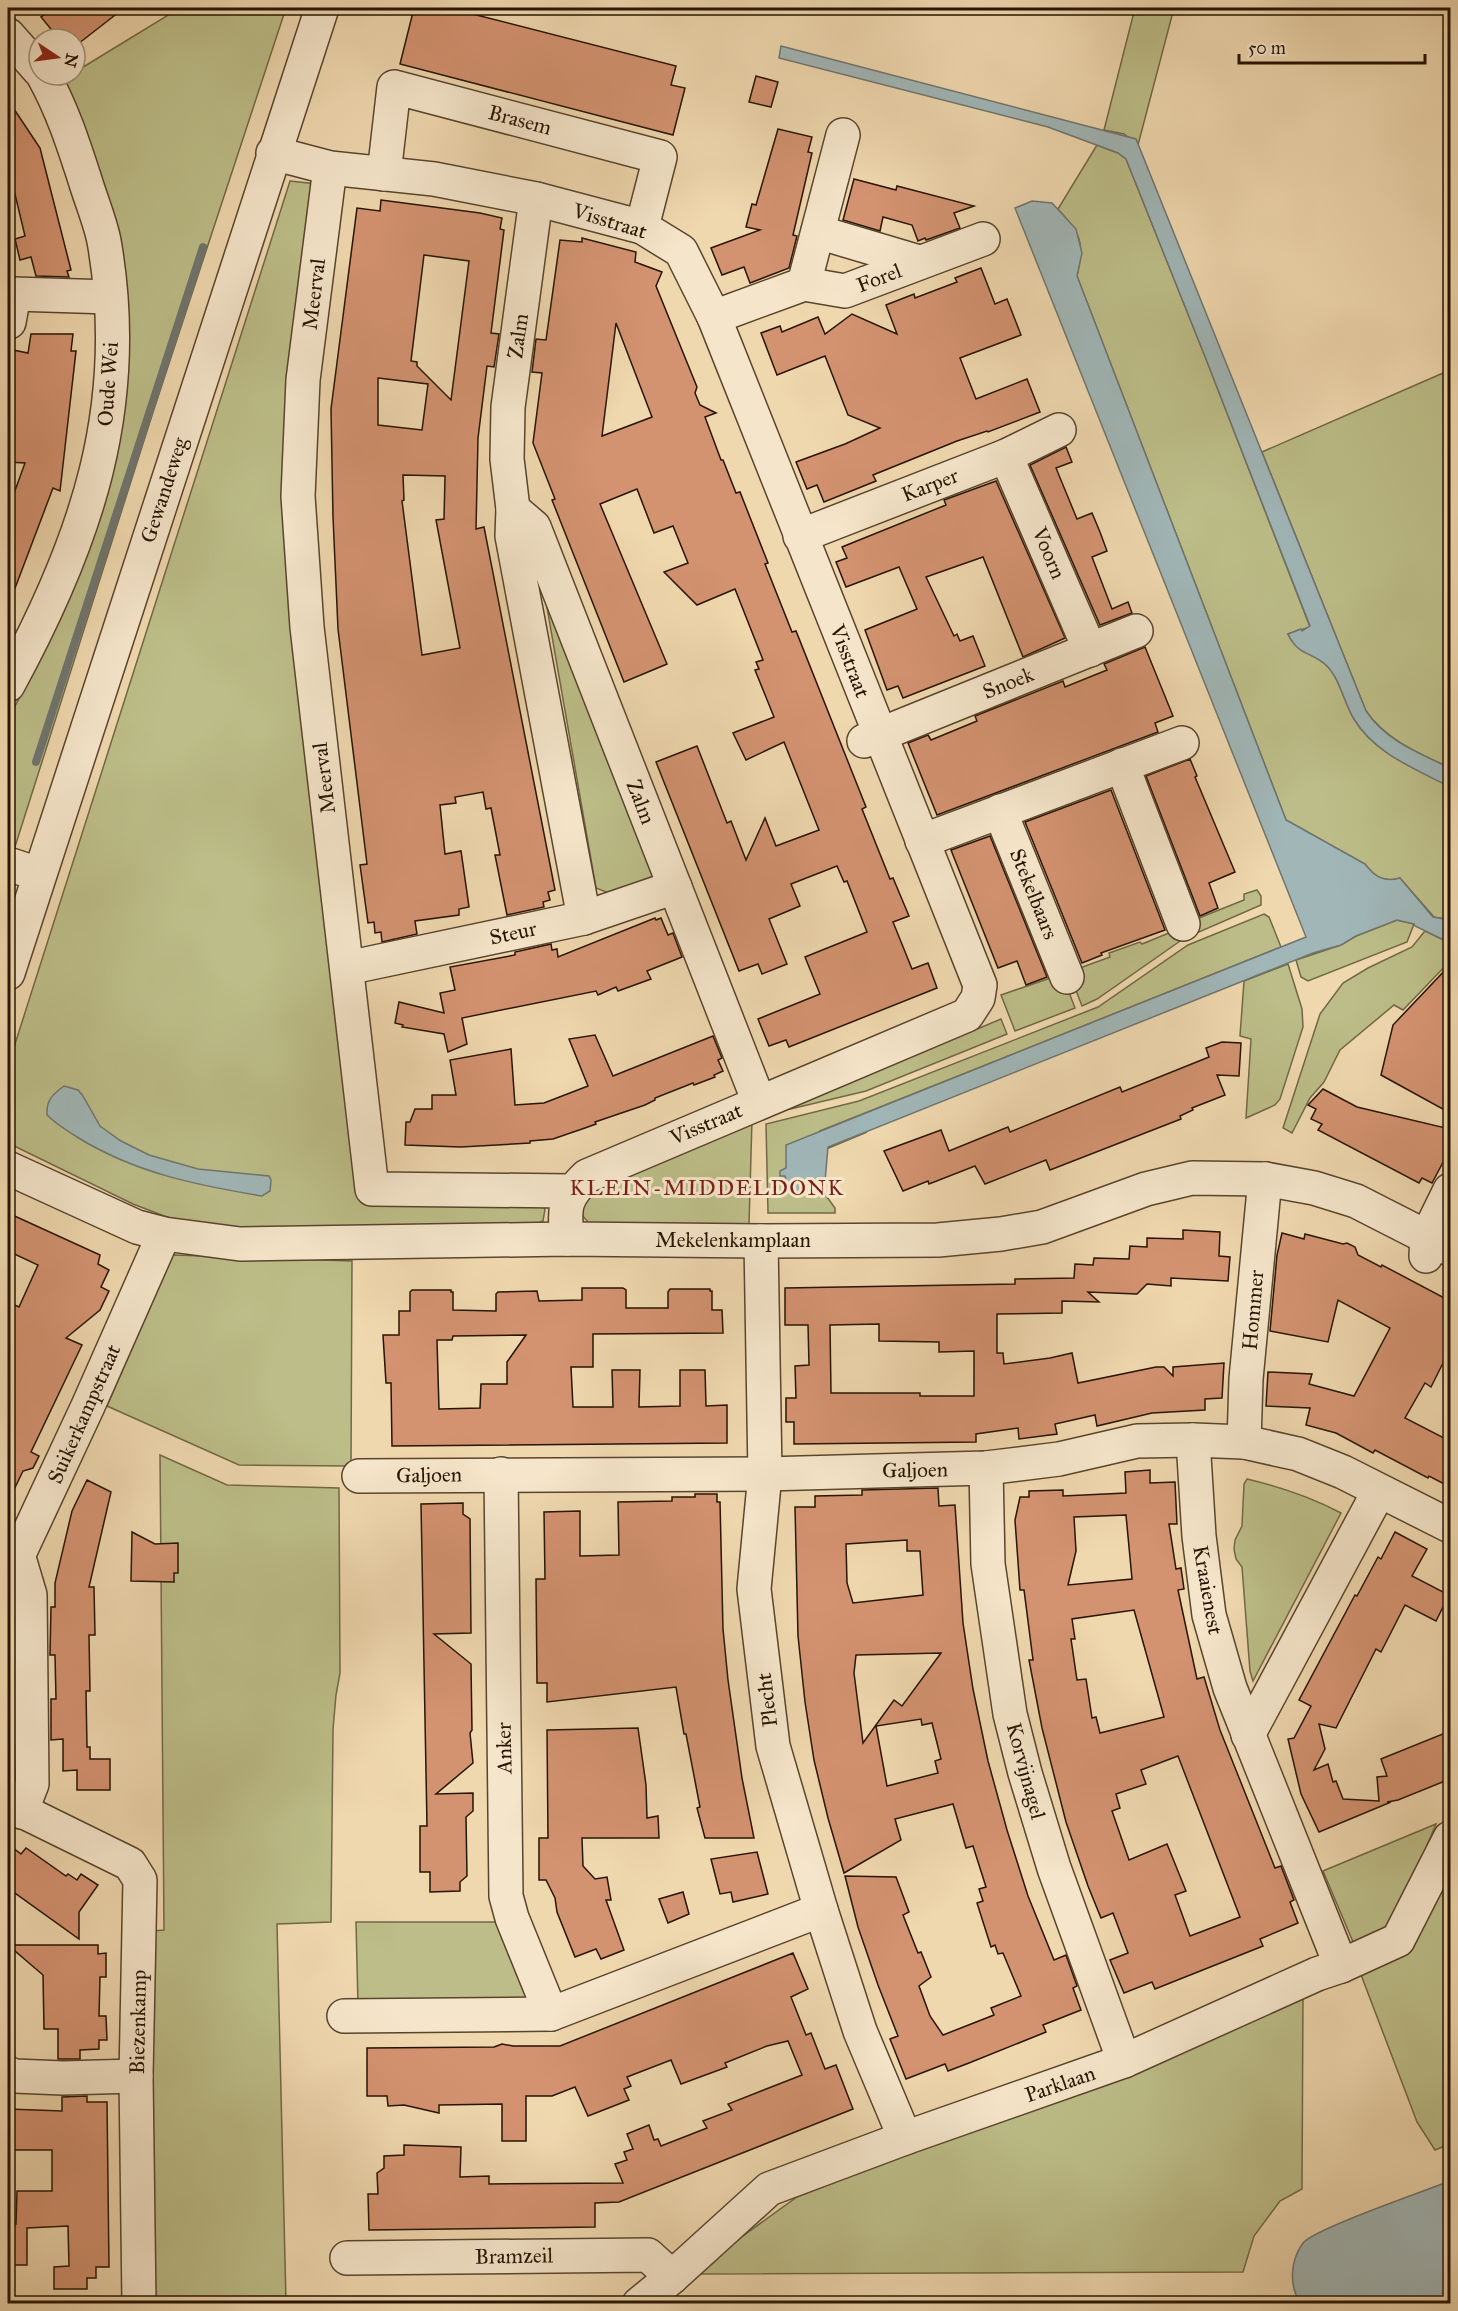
<svg xmlns="http://www.w3.org/2000/svg" width="1458" height="2311" viewBox="0 0 1458 2311" font-family="'IM FELL Great Primer',serif">
	<style>
		.green { fill: #bcbd88; stroke: #726845; stroke-width: 1.5 }
		.water { fill: #a0b6b7; stroke: #70756f; stroke-width: 1.5 }
		.lines { fill: none; stroke-linecap: round; stroke-linejoin: round }
		.stream { stroke: #70756f; stroke-width: 8 }
		.building { fill: #d39270; stroke: #271402; stroke-width: 1.5; fill-rule: evenodd }
		.minor-casing { stroke: #59452d; stroke-width: 36 }
		.minor { stroke: #f5e5ca; stroke-width: 33 }
		.labels { text-anchor: middle; stroke-width: 6; stroke-linejoin: round; paint-order: stroke }
		.street-label { font-size: 21px; fill: #271402; stroke: #f5e5ca }
		.neighbourhood-label { font-size: 22px; letter-spacing: 1.5px; fill: #7a1f14; stroke: #f5e5ca }
	</style>
	<rect width="100%" height="100%" fill="#efd7ae"/>
	<filter id="stains"><feTurbulence type="fractalNoise" baseFrequency=".00333" numOctaves="4"/><feColorMatrix values="0 0 0 0 .2 0 0 0 0 .09 0 0 0 0 .02 0 0 0 .5 -.17"/></filter>
	<radialGradient id="worn" r=".72"><stop offset=".6" stop-color="#630" stop-opacity="0"/><stop offset="1" stop-color="#630" stop-opacity=".3"/></radialGradient>
	<!-- green -->
	<g class="green">
		<polygon points="177,8 286,8 153,412 14,850 8,849 8,719 30,678 121,419 60,81 71,75 75,75 75,72 175,11"/>
		<polygon points="1135,8 1174,8 1138,145 1124,134 1104,130"/>
		<path d="M1097,145l21,8 8,6 80,200 104,268 -22,7c7,18 25,19 38,31 14,13 18,38 28,54 21,35 62,49 96,68v133l-16,-3 -34,-39c-16,5 -26,-1 -35,-14l-79,-44 -209,-544c8,-34 4,-41 -19,-67z"/>
		<polygon points="290,181 317,184 292,380 360,1198 532,1199 545,1209 543,1221 527,1228 238,1228 177,1221 133,1204 8,1143 8,1066"/>
		<path d="M1450,370v398c-31,-15 -63,-27 -84,-57l-104,-259z"/>
		<polygon points="538,556 657,874 644,884 611,894 596,888"/>
		<polygon points="1257,890 1261,896 1261,905 1199,932 1192,929 1189,922 1244,900 1244,894"/>
		<polygon points="1264,914 1269,917 1281,947 820,1131 828,1147 867,1132 800,1160 835,1208 835,1213 768,1213 766,1124 859,1101 1098,1007 1188,945"/>
		<polygon points="1397,920 1414,924 1407,942 1308,981 1301,977 1296,960 1341,945 1356,936"/>
		<polygon points="1181,928 1183,939 1097,999 1082,1006 1069,972 1110,957 1109,953 1140,942 1142,944"/>
		<polygon points="1425,931 1450,943 1450,961 1403,1010 1394,1005 1340,1050 1324,1082 1310,1098 1292,1133 1283,1128 1320,1014 1343,983 1368,968 1412,947"/>
		<polygon points="1288,964 1302,1009 1303,1027 1280,1099 1275,1105 1246,1118 1251,1039 1240,1036 1244,981"/>
		<polygon points="1062,974 1075,1008 1015,1031 1001,995"/>
		<polygon points="1001,1019 1007,1034 866,1091 782,1111"/>
		<polygon points="752,1120 749,1224 594,1229 582,1215 585,1195 607,1178"/>
		<polygon points="173,1255 352,1261 351,1466 239,1465 107,1406"/>
		<polygon points="160,1455 227,1485 339,1488 340,1673 336,1695 333,1729 331,1922 277,1924 286,2303 153,2303 150,2292 152,1931 164,1930"/>
		<path d="M1247,1479c34,8 64,18 94,34l-88,168 -3,-10 -8,-104 -6,-8 -2,-10 1,-9 7,-14 2,-42z"/>
		<polygon points="1436,1824 1391,1931 1356,1949 1323,1871"/>
		<polygon points="1450,1851 1450,2144 1435,2150 1417,2122 1360,1972"/>
		<polygon points="356,1922 505,1922 536,2006 358,2005"/>
		<polygon points="1303,1995 1302,2189 1280,2201 1254,2236 1243,2272 698,2274 715,2256 797,2197"/>
		<polygon points="1244,2298 1246,2303 669,2303 674,2299"/>
	</g>
	<!-- water -->
	<g class="water">
		<path d="M781,46l355,93 230,572c20,30 53,42 84,57v19c-34,-18 -75,-33 -96,-68 -10,-16 -14,-41 -28,-54 -15,-14 -27,-8 -38,-31l13,-5 1,2 8,-5 -104,-267 -80,-200 -8,-6 -70,-26 -269,-69z"/>
		<path d="M1032,201l20,2 24,26 6,24 -5,23 209,544 79,44c9,12 19,19 35,14l33,39 17,3v23l-35,-17 -1,-2 -17,-4 -41,16 -15,9 -28,8 -485,194 -4,46h-34l-5,-17h-5v-5l6,-3v-23l520,-208 -291,-729z"/>
		<path d="M64,1086l14,4 5,6 17,30 21,15 28,14 49,14 71,7 2,4 -1,11 -8,5c-66,-11 -127,-23 -185,-59 -11,-7 -21,-13 -30,-22 -1,-15 6,-21 17,-29z"/>
		<path d="M1450,2181v118l-13,5 -137,-1c-11,-18 -10,-42 3,-60 11,-14 124,-53 147,-62z"/>
	</g>
	<g class="lines">
		<!-- stream -->
		<polyline class="stream" points="36,762 203,247"/>
	</g>
	<!-- building -->
	<g class="building">
		<polygon points="54,8 124,8 78,44 75,39 59,39 41,17"/>
		<polygon points="414,8 449,8 676,66 671,85 685,88 673,135 400,64"/>
		<polygon points="756,76 778,82 771,107 749,102"/>
		<polygon points="8,100 40,148 71,270 67,271 69,277 36,276 31,257 20,260 15,239 25,236 8,165"/>
		<polygon points="778,129 812,137 808,152 812,153 793,235 797,236 789,268 750,283 744,267 722,275 711,248 760,230 746,227 752,204 756,205"/>
		<polygon points="854,179 896,190 897,186 974,206 954,213 960,228 926,240 925,238 918,241 912,225 883,217 880,231 843,220"/>
		<path d="M381,200l99,13 22,5 -2,11 4,1 -13,103 8,1 -5,33 -7,-1 -9,72 -2,91 8,-2 71,363 -7,2 2,8 -7,2 1,5 -37,8 -12,-60h5l-9,-47 -5,1 -3,-17 -28,5 1,6 -16,2 5,49 16,-3 8,56 -10,2v6l-44,6 2,13 -35,8 -1,-10 -6,1 -1,-11 -6,1 -8,-58 7,-1 -29,-235 -5,-112 -2,-108 26,-201 23,3zM424,255l45,6 -18,139 -34,-34v-4l-6,-1zM378,378l50,6 -6,46 -44,-5zM403,475l42,1 -1,43 -8,1 24,128 -38,7 -20,-154 2,-1z"/>
		<path d="M582,238l54,14 -1,10 27,10 -6,14 41,101 -2,6 5,12 16,8 -11,4 16,43h2l13,33 4,-1 28,71 -3,1 27,68 4,-1 70,176 -4,2 28,70 3,-1 16,38 -16,6 19,47 16,-6 9,25 -148,59 -3,-7 -17,6 -11,-27 62,-25 -15,-37 62,-25 -20,-51 -3,1 -7,-16 -46,18 9,22 -31,13 18,45 -25,10 -4,-10 -19,7 -83,-209 41,-16 30,77 4,-2 15,39 19,-42 11,28 43,-16 -35,-88 -38,18 -13,-27 41,-16 -19,-47 4,-1 -3,-7 7,-2 -28,-71 -38,16 -33,-33 24,-9 -15,-37 -19,7 -17,-44 -37,15 67,160 -43,18 -17,-43 -55,-139 3,-1 -22,-56 9,-70 -10,-1 4,-33 10,1 14,-100 22,2zM616,323l36,94 -50,19z"/>
		<polygon points="981,268 995,304 1007,299 1021,335 960,358 976,399 1027,379 1040,412 988,432 987,431 957,441 873,475 876,481 824,502 817,485 807,489 796,462 845,444 880,428 848,415 825,356 777,375 761,333 780,326 782,332 818,317 825,334 852,314 897,334 886,305 914,294 915,298 957,282 955,278"/>
		<polygon points="31,334 73,334 71,351 76,351 60,491 53,488 9,604 8,604 8,510 25,463 8,462 8,349 28,353"/>
		<polygon points="1066,447 1072,462 1056,468 1077,519 1092,513 1100,532 1107,551 1092,557 1112,609 1128,602 1132,613 1100,625 1030,465"/>
		<polygon points="996,481 1065,638 1023,657 983,557 926,577 954,636 957,634 960,641 973,636 985,666 903,698 898,686 887,690 865,630 917,609 899,567 846,587 836,562 847,558 842,547 946,505 944,500"/>
		<polygon points="1145,647 1173,716 1155,723 1158,732 937,815 908,743 928,735 931,740 977,721 975,716 1063,681 1065,687 1107,670 1104,664"/>
		<polygon points="1190,759 1197,776 1195,777 1235,872 1209,883 1218,908 1200,916 1146,776"/>
		<polygon points="1111,790 1165,930 1101,953 1102,955 1082,963 1025,822"/>
		<polygon points="990,836 1047,977 1026,985 1017,961 998,968 951,850"/>
		<polygon points="655,918 656,920 661,918 668,935 673,933 682,957 647,971 651,979 618,991 616,987 598,995 596,991 462,1018 467,1044 448,1052 444,1034 402,1027 403,1025 395,1023 399,1002 444,1013 440,993 455,990 450,967 515,955 515,952 551,944 552,950 557,949 558,957"/>
		<polygon points="1450,965 1450,1113 1381,1075 1393,1025"/>
		<polygon points="595,1035 613,1076 713,1036 722,1058 718,1060 723,1071 714,1075 715,1077 694,1085 693,1083 655,1098 655,1100 645,1105 595,1122 596,1124 585,1128 553,1139 530,1141 530,1143 461,1147 405,1145 406,1122 410,1122 415,1109 432,1109 432,1095 456,1095 450,1060 511,1049 515,1105 544,1103 588,1086 569,1039"/>
		<polygon points="1222,1042 1241,1043 1239,1076 1217,1075 1225,1095 1192,1108 1193,1110 1180,1116 1181,1119 1050,1170 1046,1160 985,1184 975,1166 929,1184 928,1181 903,1191 884,1151 941,1130 949,1151 1008,1127 1010,1132 1120,1087 1122,1092 1209,1057 1206,1048"/>
		<polygon points="1323,1089 1357,1107 1450,1129 1450,1149 1432,1183 1422,1178 1419,1183 1318,1130 1322,1124 1311,1119 1316,1109 1308,1105"/>
		<polygon points="8,1213 100,1255 98,1264 109,1270 101,1287 109,1291 100,1310 66,1338 82,1345 31,1452 39,1456 33,1468 23,1471 8,1502 8,1302 19,1307 38,1265 8,1251"/>
		<path d="M1183,1230l37,2 -1,24 11,1 -2,24 -57,-3v8l-24,-2 -10,10 -49,-2 11,10 -37,-1v12l-65,1v39h6l1,11 46,-6 22,-5 6,30 78,-16h8l9,9v-9l51,-4 -2,35 -17,1v11l-53,3 -55,13 -2,-11 -40,9 2,10 -38,5 -1,-11 -42,6v8l-182,2v-22h-8v-24h10l-1,-32 14,-1 -1,-40h-23v-37l230,-4v-5l59,-1 1,-14 18,1 1,-7 35,1 1,-13 17,1v-9l36,1zM879,1324v17l60,1v10l35,-1v45h-54v-3h-89l-1,-68z"/>
		<polygon points="1282,1233 1304,1239 1305,1234 1343,1244 1347,1243 1355,1247 1358,1255 1381,1267 1382,1265 1450,1301 1450,1349 1431,1387 1425,1383 1405,1418 1448,1440 1444,1449 1450,1452 1450,1487 1429,1476 1428,1478 1375,1450 1373,1453 1336,1433 1306,1425 1310,1408 1266,1406 1268,1372 1312,1374 1309,1384 1354,1396 1390,1328 1338,1300 1328,1342 1270,1331 1277,1255"/>
		<path d="M582,1288h41l3,2v18h42v-16l2,-3h40v2h2v19h10l1,23 -130,1v33h-22l2,40h40l-1,-37h28l-1,37 41,-1v-36h25l1,36 21,-1v38l-335,3 -1,-63h-5l-3,-48h16v-24h11v-19l2,-2h39v2h2v18l43,1v-17l2,-2 39,-1 2,10 43,-1zM526,1335l-19,27v22h-26l-1,24 -41,1 -2,-69h15l1,-4z"/>
		<path d="M1150,1470v13l25,-1 2,42h-8l7,45 5,-1 3,21 -6,1 19,89 7,-2 16,53 55,138 6,-2 13,34 -4,2 8,21 -38,16 3,7 -108,43 -3,-7 -28,11 -14,-33 18,-7 -15,-40 -12,5 -13,-32 -22,-64 -24,-94 -13,-68h4l-9,-70h-4l-5,-70 5,-23h9v-6l34,-1v6l63,-3 -1,-21zM1126,1515l6,64 -64,6 8,-34 -2,-34zM1134,1610l30,107 -64,16 -4,-16 -4,1 -6,-39 -9,1 -6,-41h4l-3,-20zM1178,1756l62,161 -50,19 -15,-41 11,-4 -19,-47 -38,16 -17,-49 8,-3 -4,-14 30,-10 -5,-14z"/>
		<polygon points="87,1480 111,1492 89,1587 94,1587 95,1635 89,1635 90,1691 86,1691 87,1747 90,1747 90,1759 110,1759 110,1790 77,1790 77,1770 63,1771 63,1739 51,1740 51,1699 56,1699 55,1655 50,1655 51,1607 55,1607 55,1583 72,1511"/>
		<path d="M938,1488l1,18 16,-1 8,118 10,66 15,72 19,69 21,66 26,64 12,-5 11,31 -4,2 8,22 -38,15 3,7 -77,31 -21,8 -3,-7 -39,15 -16,-40 8,-3 -20,-51 -20,-58 -13,-51 51,1 13,35 -6,3 15,38 3,-1 10,25 -12,9 11,30 13,19 51,-20 -3,-7 30,-12 -18,-43 -5,1 -3,-9 -4,2 -14,-44 6,-2 -4,-12 7,-2 -13,-41 -7,2 -13,-44 -58,15 6,21 -57,33 -16,-55 -14,-58 -9,-58 -7,-66 -3,-129h20v-11l47,-1v-5zM907,1540v11h13l3,44 -70,8 -6,-20 -1,-39zM941,1653l-39,53 -8,-6 -31,43 -9,-70 2,-18zM921,1719l1,6 10,-2 9,36 -6,2 3,12 -51,13 -11,-60z"/>
		<polygon points="695,1494 717,1494 717,1502 720,1502 723,1629 728,1680 742,1778 754,1838 705,1838 697,1808 700,1807 695,1781 686,1734 684,1734 676,1687 547,1702 547,1683 537,1683 536,1579 545,1579 544,1512 580,1511 580,1556 619,1555 618,1502 672,1501 672,1497 695,1497"/>
		<polygon points="463,1503 463,1514 470,1519 471,1633 434,1634 471,1664 472,1730 470,1733 473,1763 436,1794 473,1793 473,1811 466,1817 467,1876 460,1882 460,1891 430,1892 430,1872 420,1872 420,1826 427,1826 421,1504"/>
		<polygon points="132,1532 155,1544 178,1543 178,1573 174,1573 174,1582 131,1581"/>
		<polygon points="1395,1532 1427,1549 1412,1576 1449,1595 1436,1621 1405,1605 1381,1652 1376,1649 1336,1728 1319,1724 1325,1749 1314,1770 1328,1764 1333,1782 1336,1781 1343,1799 1379,1801 1377,1777 1387,1776 1381,1759 1450,1731 1450,1779 1398,1800 1387,1802 1391,1802 1319,1832 1301,1794 1288,1739 1294,1738 1311,1706 1299,1700 1355,1595 1357,1596 1378,1557 1381,1559"/>
		<polygon points="638,1728 646,1785 647,1818 658,1816 659,1838 582,1838 583,1866 595,1879 607,1877 611,1900 606,1900 624,1950 601,1959 596,1949 575,1957 557,1912 555,1898 546,1880 539,1880 539,1838 548,1838 547,1730"/>
		<polygon points="8,1844 21,1854 26,1848 66,1876 68,1874 77,1880 81,1874 98,1885 79,1912 79,1939 8,1888"/>
		<polygon points="757,1852 768,1894 733,1902 731,1892 720,1894 711,1859"/>
		<polygon points="683,1892 689,1914 668,1923 659,1899"/>
		<polygon points="8,1945 98,1945 98,1954 106,1953 106,1977 100,1977 99,2016 106,2016 107,2040 99,2040 99,2049 80,2050 80,2059 58,2059 58,2029 44,2029 43,1975"/>
		<polygon points="793,1953 808,1989 791,1997 806,2035 811,2033 825,2069 836,2065 853,2109 619,2202 595,2203 595,2227 369,2230 368,2194 378,2194 377,2173 384,2168 384,2156 404,2155 404,2145 461,2147 460,2177 489,2176 489,2184 623,2183 615,2164 627,2160 624,2152 633,2149 627,2134 649,2125 654,2140 658,2139 661,2146 707,2128 703,2121 732,2110 728,2104 802,2075 788,2041 767,2046 725,2063 727,2067 681,2084 671,2060 627,2077 631,2086 624,2089 629,2100 588,2116 575,2087 552,2096 526,2096 526,2141 502,2141 502,2104 439,2105 439,2113 404,2105 388,2106 387,2096 367,2096 367,2048 494,2047 502,2044 513,2046 560,2046"/>
		<polygon points="87,2096 87,2102 107,2102 109,2267 96,2267 96,2278 87,2278 87,2289 54,2289 54,2267 69,2266 68,2226 27,2228 27,2265 8,2265 8,2224 16,2224 17,2191 52,2191 52,2150 14,2150 14,2138 8,2138 8,2109 62,2111 62,2097"/>
	</g>
	<g class="lines">
		<defs>
			<g id="minor">
				<polyline points="8,35 39,70"/>
				<path d="M273,153l57,15 104,11 102,20 106,28 39,24 33,66 266,668 -2,13 -11,17 -380,161c-23,22 -23,31 -20,63"/>
				<polyline points="330,168 303,380 298,496 307,627 372,1189 571,1191"/>
				<polyline points="384,174 394,87 660,157 642,227"/>
				<polyline points="536,199 508,407 507,459 513,509 512,536 584,918"/>
				<polyline points="818,232 919,262"/>
				<polyline points="804,284 843,135"/>
				<polyline points="714,317 804,284 845,291 983,239"/>
				<polyline points="8,321 9,322 14,294 110,297"/>
				<polyline points="1006,456 1090,650"/>
				<polyline points="513,509 534,527 759,1102"/>
				<polyline points="800,536 1006,456 1059,430"/>
				<path d="M8,685c78,-143 125,-279 96,-444 -4,-20 -13,-41 -19,-61 -12,-37 -23,-71 -42,-105"/>
				<polyline points="864,741 1136,631"/>
				<polyline points="1122,765 1183,924"/>
				<polyline points="1000,811 1067,977"/>
				<polyline points="922,841 1182,743"/>
				<polyline points="8,864 38,874"/>
				<polyline points="347,968 584,918 675,887"/>
				<polyline points="8,973 322,8"/>
				<polyline points="8,1168 137,1227 164,1234 240,1244 567,1239 761,1241 938,1240 1001,1234 1042,1227 1146,1189 1192,1178 1265,1179 1314,1188 1356,1201 1450,1249"/>
				<polyline points="761,1241 765,1474 754,1589 773,1746 821,1910 860,2031 905,2138"/>
				<polyline points="1426,1256 1427,1237 1450,1190"/>
				<polyline points="1193,1440 1199,1536 1209,1615 1230,1688 1341,1966"/>
				<polyline points="1244,1442 1246,1379 1265,1179"/>
				<polyline points="986,1468 988,1564 1010,1714 1025,1773 1054,1868 1124,2061"/>
				<polyline points="501,1474 506,1896 512,1918 551,2014"/>
				<polyline points="359,1476 765,1474 986,1468 1059,1459 1137,1441 1193,1440 1244,1442 1298,1454 1343,1472 1450,1526"/>
				<polyline points="19,1558 30,1595 32,1784 21,1812"/>
				<polyline points="8,1595 18,1556 88,1406 164,1234"/>
				<polyline points="1248,1735 1379,1491"/>
				<polyline points="8,1804 130,1864 140,1880 136,2076 139,2304"/>
				<polyline points="344,2016 551,2014 821,1910"/>
				<polyline points="8,2073 14,2076 63,2078 136,2076"/>
				<polyline points="347,2258 648,2255 672,2277"/>
				<polyline points="639,2304 672,2277 769,2189 905,2138 1124,2061 1317,1974 1341,1966 1398,1940 1450,1838"/>
			</g>
		</defs>
		<!-- minor casing -->
		<use href="#minor" class="minor-casing"/>
		<!-- minor -->
		<use href="#minor" class="minor"/>
	</g>
	<g class="labels">
		<!-- street labels -->
		<g class="street-label">
			<text transform="translate(520 120) rotate(15)" y="7">Brasem</text>
			<text transform="translate(610 221) rotate(17)" y="7">Visstraat</text>
			<text transform="translate(879 278) rotate(-21)" y="7">Forel</text>
			<text transform="translate(314 294) rotate(-83)" y="7">Meerval</text>
			<text transform="translate(518 336) rotate(-82)" y="7">Zalm</text>
			<text transform="translate(108 384) rotate(-86)" y="7">Oude Wei</text>
			<text transform="translate(930 485) rotate(-21)" y="7">Karper</text>
			<text transform="translate(164 490) rotate(-72)" y="7">Gewandeweg</text>
			<text transform="translate(1049 553) rotate(67)" y="7">Voorn</text>
			<text transform="translate(850 661) rotate(69)" y="7">Visstraat</text>
			<text transform="translate(1008 683) rotate(-22)" y="7">Snoek</text>
			<text transform="translate(324 778) rotate(-97)" y="7">Meerval</text>
			<text transform="translate(641 802) rotate(69)" y="7">Zalm</text>
			<text transform="translate(1034 894) rotate(68)" y="7">Stekelbaars</text>
			<text transform="translate(513 933) rotate(-12)" y="7">Steur</text>
			<text transform="translate(706 1124) rotate(-23)" y="7">Visstraat</text>
			<text x="733" y="1247">Mekelenkamplaan</text>
			<text transform="translate(1253 1310) rotate(-85)" y="7">Hommer</text>
			<text transform="translate(84 1414) rotate(-66)" y="7">Suikerkampstraat</text>
			<text transform="translate(915 1470) rotate(-1)" y="7">Galjoen</text>
			<text transform="translate(429 1475) rotate(-1)" y="7">Galjoen</text>
			<text transform="translate(1208 1590) rotate(80)" y="7">Kraaienest</text>
			<text transform="translate(767 1700) rotate(-97)" y="7">Plecht</text>
			<text transform="translate(504 1748) rotate(-91)" y="7">Anker</text>
			<text transform="translate(1026 1771) rotate(75)" y="7">Korvijnagel</text>
			<text transform="translate(138 2022) rotate(-89)" y="7">Biezenkamp</text>
			<text transform="translate(1060 2084) rotate(-19)" y="7">Parklaan</text>
			<text transform="translate(514 2256) rotate(-1)" y="7">Bramzeil</text>
		</g>
		<!-- neighbourhood labels -->
		<g class="neighbourhood-label">
			<text x="707" y="1195">KLEIN-MIDDELDONK</text>
		</g>
	</g>
	<!-- margin -->
	<rect width="1458" height="2311" fill="none" stroke="#efd7ae" stroke-width="30"/>
	<rect x="9" y="9" width="1440" height="2293" fill="none" stroke="#271402" stroke-width="3"/>
	<rect x="15" y="15" width="1428" height="2281" fill="none" stroke="#271402" stroke-width="1.5"/>
	<!-- north arrow -->
	<g transform="translate(57 57) rotate(103)"><circle r="28" fill="#f5e5ca" stroke="#a3917a" stroke-width="1.5"/>
	<path d="M0-4.5L10 22L0 15L-10 22Z" fill="#8f2418"/>
	<text y="-9" font-size="16" font-weight="bold" text-anchor="middle" fill="#271402">N</text>
	</g>
	<!-- scale -->
	<path d="M1239 54v9h186v-9" fill="none" stroke="#271402" stroke-width="3"/>
	<text x="1248" y="54" font-size="18" fill="#271402" stroke="#f5e5ca" stroke-width="4.5" paint-order="stroke">50 m</text>
	<rect width="100%" height="100%" filter="url(#stains)"/>
	<rect width="100%" height="100%" fill="url(#worn)"/>
</svg>
